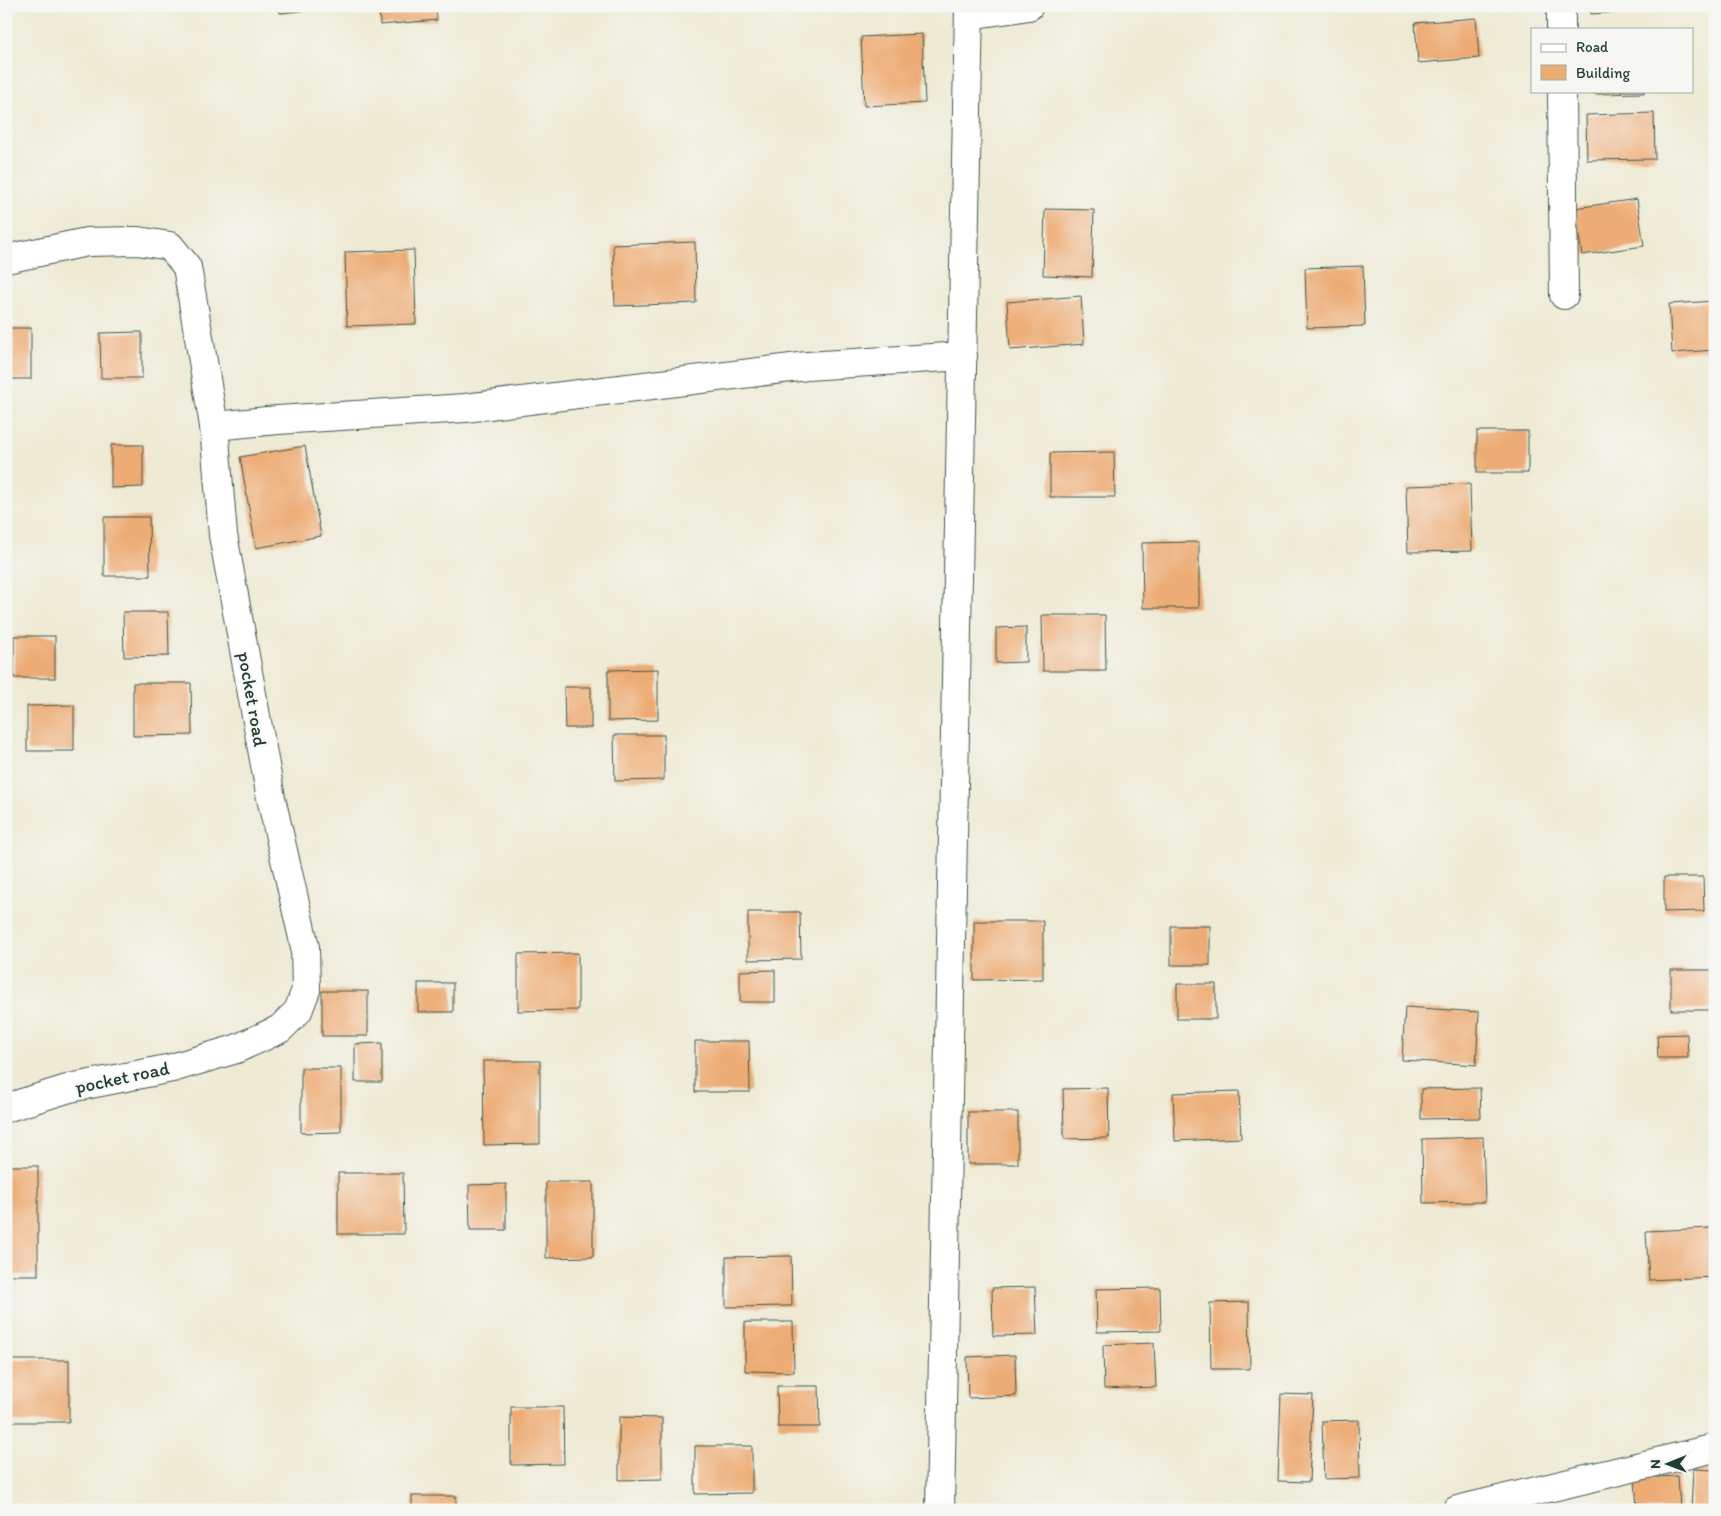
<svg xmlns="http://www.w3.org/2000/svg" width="1721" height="1516" viewBox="0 0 1721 1516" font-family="Itim,sans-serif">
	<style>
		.building { fill: #edac74 }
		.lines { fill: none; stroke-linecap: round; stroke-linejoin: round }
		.street-casing { stroke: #3e574c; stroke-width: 30 }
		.secondary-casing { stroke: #3e574c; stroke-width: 30 }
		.street { stroke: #fff; stroke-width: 28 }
		.secondary { stroke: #fff; stroke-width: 28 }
		.labels { text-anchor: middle; stroke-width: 4; stroke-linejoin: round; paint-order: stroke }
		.street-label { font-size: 19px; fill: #1f3d34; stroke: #f6f6f2 }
	</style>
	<rect width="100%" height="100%" fill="#f6f6f2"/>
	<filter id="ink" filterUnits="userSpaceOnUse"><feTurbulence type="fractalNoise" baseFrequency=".02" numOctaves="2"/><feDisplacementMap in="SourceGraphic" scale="10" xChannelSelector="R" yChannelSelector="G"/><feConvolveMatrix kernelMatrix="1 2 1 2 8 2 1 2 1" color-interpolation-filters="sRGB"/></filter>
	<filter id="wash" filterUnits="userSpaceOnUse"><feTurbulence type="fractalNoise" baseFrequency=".0096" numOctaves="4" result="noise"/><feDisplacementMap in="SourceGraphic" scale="20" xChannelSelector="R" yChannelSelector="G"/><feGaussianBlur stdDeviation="1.12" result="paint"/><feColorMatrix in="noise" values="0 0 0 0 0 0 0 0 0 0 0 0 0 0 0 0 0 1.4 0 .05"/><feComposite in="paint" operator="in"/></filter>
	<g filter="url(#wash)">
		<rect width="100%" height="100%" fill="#eeead4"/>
		<g id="blocks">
			<!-- building -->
			<g class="building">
				<polygon points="279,6 330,6 330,8 280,13"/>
				<polygon points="379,6 436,6 437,20 380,25"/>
				<polygon points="1591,6 1637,6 1637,11 1591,14"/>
				<polygon points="1476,18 1479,58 1418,63 1415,23"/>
				<polygon points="922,34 925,103 864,106 861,37"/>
				<polygon points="1595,91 1644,91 1644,93 1595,94"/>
				<polygon points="1654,113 1655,159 1587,160 1586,115"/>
				<polygon points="1637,199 1644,246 1582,255 1575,208"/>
				<polygon points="1045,209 1094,210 1092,277 1043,275"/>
				<polygon points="695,242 696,303 615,306 613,245"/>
				<polygon points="414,250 416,324 347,326 345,252"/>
				<polygon points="1363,266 1365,326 1307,328 1305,268"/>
				<polygon points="1081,296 1084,344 1010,350 1007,302"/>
				<polygon points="1715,301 1715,350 1672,353 1669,304"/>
				<rect x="6" y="328" width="25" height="51"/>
				<polygon points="142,332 142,378 101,378 100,333"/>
				<rect x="1477" y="431" width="51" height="42"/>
				<polygon points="111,445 143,445 143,487 111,488"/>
				<polygon points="305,446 321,536 256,548 240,457"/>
				<polygon points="1114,452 1115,497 1050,497 1050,453"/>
				<polygon points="1470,484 1472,551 1408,552 1406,486"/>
				<polygon points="104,517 149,517 150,576 104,576"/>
				<polygon points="1199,542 1199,608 1143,608 1142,543"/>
				<polygon points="123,612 168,612 169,656 124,657"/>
				<polygon points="1042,615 1105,615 1106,671 1043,671"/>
				<polygon points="1026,627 1026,662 996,663 996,628"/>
				<rect x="14" y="636" width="41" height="42"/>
				<polygon points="658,669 658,720 608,721 608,670"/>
				<polygon points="133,683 191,683 192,735 133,736"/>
				<polygon points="564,687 591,687 591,728 565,728"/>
				<polygon points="74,705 74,751 27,751 27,706"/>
				<polygon points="614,735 664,735 664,780 615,781"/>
				<polygon points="1664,877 1703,877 1704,911 1664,912"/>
				<polygon points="748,912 800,912 801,959 748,960"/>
				<polygon points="974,921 1043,921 1043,979 974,980"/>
				<rect x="1171" y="926" width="39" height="39"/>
				<polygon points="578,953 578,1010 518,1011 518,954"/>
				<polygon points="775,970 775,1002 740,1002 740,971"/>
				<rect x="1671" y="970" width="44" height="40"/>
				<rect x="418" y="983" width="35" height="29"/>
				<rect x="1177" y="984" width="39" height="35"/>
				<rect x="322" y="991" width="46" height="45"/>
				<polygon points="1405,1007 1479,1012 1476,1065 1402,1060"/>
				<polygon points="1687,1034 1688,1058 1658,1058 1657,1035"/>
				<polygon points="695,1041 749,1041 750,1092 695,1092"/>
				<polygon points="382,1043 382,1082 355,1082 355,1044"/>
				<polygon points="483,1061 540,1061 540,1144 484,1145"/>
				<polygon points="301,1068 341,1068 341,1132 301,1133"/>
				<polygon points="1108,1088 1109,1138 1064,1139 1063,1089"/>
				<polygon points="1480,1088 1481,1118 1421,1119 1421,1089"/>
				<polygon points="1239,1091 1241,1138 1175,1141 1173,1093"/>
				<rect x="968" y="1112" width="50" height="52"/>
				<polygon points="1483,1137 1485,1202 1423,1203 1422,1139"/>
				<rect x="6" y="1166" width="32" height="109"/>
				<polygon points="338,1173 403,1173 404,1234 338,1234"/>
				<polygon points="546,1182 593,1182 593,1257 546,1258"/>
				<polygon points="506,1184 506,1230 470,1230 469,1185"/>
				<polygon points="1712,1228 1714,1277 1649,1280 1646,1231"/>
				<polygon points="791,1256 792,1306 726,1307 726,1257"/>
				<polygon points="1035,1287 1037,1335 993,1336 992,1288"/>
				<polygon points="1160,1288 1161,1331 1097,1332 1096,1289"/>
				<polygon points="1249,1302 1250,1369 1211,1369 1210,1303"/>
				<polygon points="745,1322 793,1322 794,1372 745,1371"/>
				<polygon points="1154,1343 1156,1387 1104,1389 1103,1345"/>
				<polygon points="1015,1355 1016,1396 968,1398 967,1357"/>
				<rect x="6" y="1360" width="63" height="62"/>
				<polygon points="777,1386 819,1386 820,1427 778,1427"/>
				<polygon points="1281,1394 1313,1395 1309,1482 1278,1481"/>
				<polygon points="511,1407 563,1407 564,1464 511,1465"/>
				<polygon points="619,1417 662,1418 662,1479 619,1480"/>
				<polygon points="1359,1420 1360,1478 1324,1479 1322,1421"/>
				<polygon points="695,1446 752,1446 752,1493 695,1494"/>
				<polygon points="1693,1469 1715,1470 1715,1510 1691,1510"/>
				<polygon points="1678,1476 1680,1510 1637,1510 1635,1478"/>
				<rect x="412" y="1496" width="44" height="14"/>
			</g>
		</g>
	</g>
	<g filter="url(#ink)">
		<use href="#blocks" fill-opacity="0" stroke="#3e574c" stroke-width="1"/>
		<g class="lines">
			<defs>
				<g id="street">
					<polyline points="1561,6 1561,29"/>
					<polyline points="969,15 1029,6"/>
					<polyline points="1562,91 1564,295"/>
					<polyline points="6,259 87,242 138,241 170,246 187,267 214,426 223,535 271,798 305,947 306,990 298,1011 280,1029 236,1049 172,1068 70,1088 6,1108"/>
					<polyline points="214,426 278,420 465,408 807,366 963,356"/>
					<polyline points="1457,1510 1715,1448"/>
				</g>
				<polyline id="secondary" points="940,1510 969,6"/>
			</defs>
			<!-- street casing -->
			<use href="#street" class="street-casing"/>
			<!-- secondary casing -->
			<use href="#secondary" class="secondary-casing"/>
			<!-- street -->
			<use href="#street" class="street"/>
			<!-- secondary -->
			<use href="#secondary" class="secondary"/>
		</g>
	</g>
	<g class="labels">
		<!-- street labels -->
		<g class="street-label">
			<text transform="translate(253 699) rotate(80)" y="7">pocket road</text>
			<text transform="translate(122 1077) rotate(-12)" y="7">pocket road</text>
		</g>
	</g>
	<!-- margin -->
	<rect width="1721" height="1516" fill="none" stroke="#f6f6f2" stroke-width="25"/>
	<!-- legend -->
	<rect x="1531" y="28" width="162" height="65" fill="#f6f6f2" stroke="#a0aca6"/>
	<rect x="1541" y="44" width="25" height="8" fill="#ffffff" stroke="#a0aca6"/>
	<text x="1576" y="52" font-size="15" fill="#1f3d34">Road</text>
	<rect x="1541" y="65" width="25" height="15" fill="#edac74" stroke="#a0aca6"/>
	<text x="1576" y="78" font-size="15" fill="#1f3d34">Building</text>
	<!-- north arrow -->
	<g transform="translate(1668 1464) rotate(269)" stroke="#f6f6f2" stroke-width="4" paint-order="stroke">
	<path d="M0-4L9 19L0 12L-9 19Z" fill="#1f3d34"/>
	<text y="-8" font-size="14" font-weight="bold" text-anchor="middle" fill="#1f3d34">N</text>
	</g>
</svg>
